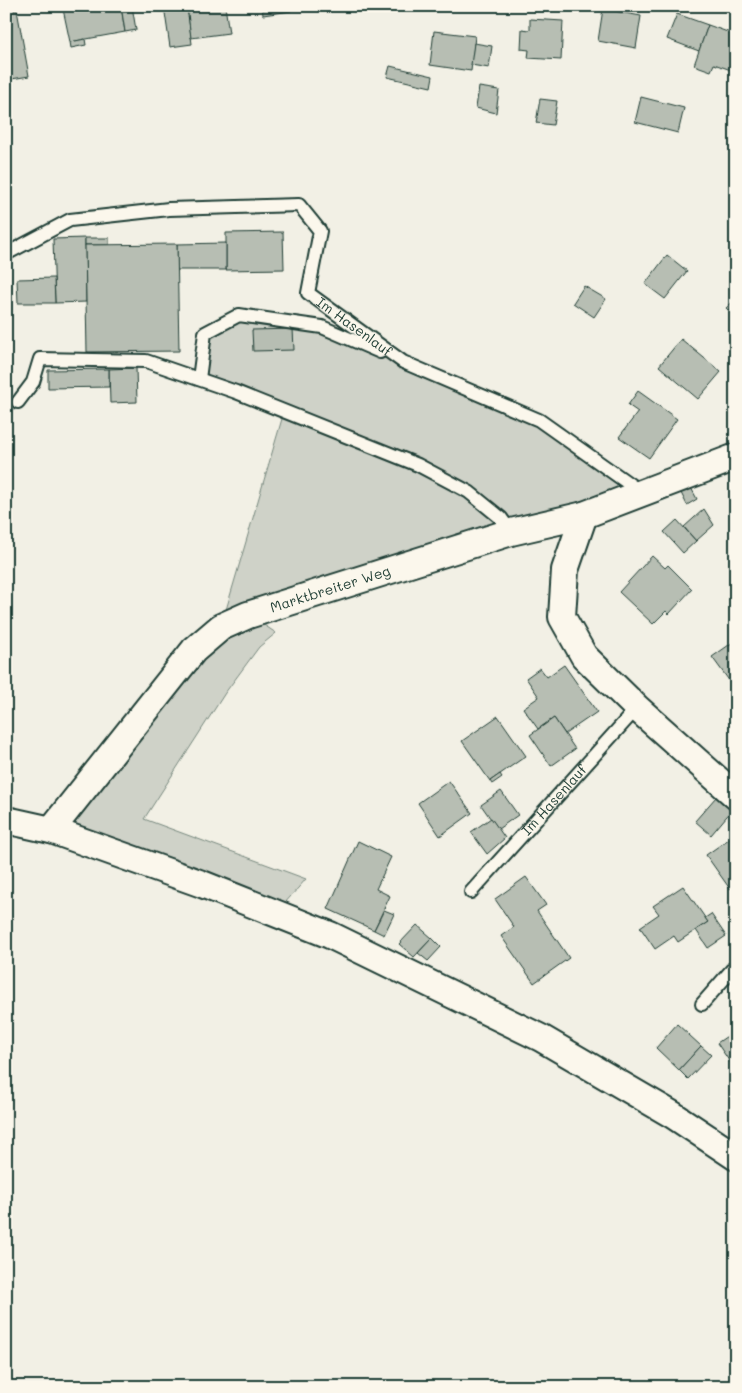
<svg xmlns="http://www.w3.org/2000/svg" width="742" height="1393" viewBox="0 0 742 1393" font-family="Mali,sans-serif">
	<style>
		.green { fill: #cfd2c8; stroke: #77887e }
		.building { fill: #b7beb3; stroke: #1f3d34 }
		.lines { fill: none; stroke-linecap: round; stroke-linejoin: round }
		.lane-casing { stroke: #1f3d34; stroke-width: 16 }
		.street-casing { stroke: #1f3d34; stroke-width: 30 }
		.lane { stroke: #fbf7ec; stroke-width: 12 }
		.street { stroke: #fbf7ec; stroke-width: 26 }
		.labels { text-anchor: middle; stroke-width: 5; stroke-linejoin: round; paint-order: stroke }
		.street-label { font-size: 14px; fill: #1f3d34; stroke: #fbf7ec }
	</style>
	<rect width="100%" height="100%" fill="#f2f0e5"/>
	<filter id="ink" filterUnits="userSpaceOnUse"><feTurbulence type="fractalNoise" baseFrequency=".02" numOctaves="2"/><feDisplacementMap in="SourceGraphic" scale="10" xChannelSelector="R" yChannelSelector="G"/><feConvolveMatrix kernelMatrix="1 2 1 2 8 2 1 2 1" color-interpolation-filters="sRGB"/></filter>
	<g filter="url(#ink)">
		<!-- green -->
		<polygon class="green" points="239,315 322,327 539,420 642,493 249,615 276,633 259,647 225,693 144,819 306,879 276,913 51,830 221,627 284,412 199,379 205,333"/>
		<!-- building -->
		<g class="building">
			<polygon points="80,6 121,6 125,32 70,42 63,9"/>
			<polygon points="121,6 132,6 136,30 125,32"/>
			<polygon points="164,6 187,6 192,44 170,47"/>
			<polygon points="187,6 225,6 229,33 191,38"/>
			<polygon points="262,6 290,6 291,11 263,15"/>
			<polygon points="603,9 641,16 636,48 598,41"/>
			<polygon points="17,10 29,76 6,80 6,12"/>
			<polygon points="677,14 708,25 699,51 667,39"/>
			<polygon points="530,19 563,21 561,60 528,58 529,50 521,49 522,29 530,30"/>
			<polygon points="708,25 736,35 736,56 731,70 714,64 711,71 694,65"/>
			<polygon points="434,31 475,36 471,71 430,65"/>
			<polygon points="85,39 86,45 71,48 70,42"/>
			<polygon points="474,43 492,46 489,68 471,65"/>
			<polygon points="390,66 433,76 431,87 387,77"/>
			<polygon points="479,87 499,90 496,113 476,108"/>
			<polygon points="641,97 684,108 678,133 635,122"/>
			<polygon points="540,99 557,101 553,125 536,123"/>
			<polygon points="283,232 284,269 226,270 226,233"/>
			<polygon points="85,238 86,302 55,303 53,239"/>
			<rect x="85" y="238" width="24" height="7"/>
			<polygon points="226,243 226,270 177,270 177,244"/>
			<polygon points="177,244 179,351 87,352 85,245"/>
			<polygon points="667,255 687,271 665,299 645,284"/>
			<polygon points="54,278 55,303 18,303 17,279"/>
			<polygon points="584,286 606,299 594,317 573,303"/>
			<polygon points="736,299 736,318 726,308"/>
			<polygon points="293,329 294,350 253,351 252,330"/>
			<polygon points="681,339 721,372 698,399 659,366"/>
			<polygon points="136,368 137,402 110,403 109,369"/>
			<polygon points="109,369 109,387 48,388 48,370"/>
			<polygon points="638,391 677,419 649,458 619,437 638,412 628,405"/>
			<polygon points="690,486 697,499 687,505 680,491"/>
			<polygon points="704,509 714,525 696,541 684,527"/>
			<polygon points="677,520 696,541 683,553 664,532"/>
			<polygon points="652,556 665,568 668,565 692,589 669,614 666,611 653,624 619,592"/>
			<polygon points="736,640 736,690 712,657"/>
			<polygon points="564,665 597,712 565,734 554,718 538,729 523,708 539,697 526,678 540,668 547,677"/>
			<polygon points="498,716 526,756 490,781 462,741"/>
			<polygon points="554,718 575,749 551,766 530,735"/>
			<polygon points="500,774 502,777 492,784 490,781"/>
			<polygon points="449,781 472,813 440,836 418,803"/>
			<polygon points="501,791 518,815 498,829 481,805"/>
			<polygon points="716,797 732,810 711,835 695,821"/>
			<polygon points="491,818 505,838 487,854 471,832"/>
			<polygon points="736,834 736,885 730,889 706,855"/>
			<polygon points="358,841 391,857 376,889 390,896 374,930 328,909"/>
			<polygon points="526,877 546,905 537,911 569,958 534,983 501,936 514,927 495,899"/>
			<polygon points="683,886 708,922 678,942 674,936 655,949 640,927 659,914 653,906"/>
			<polygon points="384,910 394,914 384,935 374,930"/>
			<polygon points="711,914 726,936 708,948 696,930 708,922 705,918"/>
			<polygon points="417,925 432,938 414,957 399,944"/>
			<polygon points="432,938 441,947 428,961 418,953"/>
			<polygon points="677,1024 701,1046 679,1070 656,1048"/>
			<polygon points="736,1030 736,1071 717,1043"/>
			<polygon points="701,1046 711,1055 688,1079 679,1070"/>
		</g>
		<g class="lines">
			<defs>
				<g id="lane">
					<path id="s1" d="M6,254l64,-34 99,-11 130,-4 21,26 -12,62 95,69 136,58 103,73"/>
					<polyline points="199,379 205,333 239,315 322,327 380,352"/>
					<polyline points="18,402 33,382 40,359 146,361 236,392 418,465 469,492 501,518 511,532"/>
					<path id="s2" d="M471,892l166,-184"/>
					<polyline points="702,1004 736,965"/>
				</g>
				<g id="street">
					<polyline points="584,515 565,570 562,617 584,656 637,708 736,796"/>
					<polyline points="6,820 51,830 202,884 330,935 541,1038 673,1115 736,1157"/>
					<path id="s3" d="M51,830l143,-180 27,-23 27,-12 263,-83 73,-17 152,-58"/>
				</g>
			</defs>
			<!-- lane casing -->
			<use href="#lane" class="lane-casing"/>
			<!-- street casing -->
			<use href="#street" class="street-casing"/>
			<!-- lane -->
			<use href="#lane" class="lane"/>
			<!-- street -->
			<use href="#street" class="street"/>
		</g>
	</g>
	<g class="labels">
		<!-- street labels -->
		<g class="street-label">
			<text dy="5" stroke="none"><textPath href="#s1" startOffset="456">Im Hasenlauf</textPath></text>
			<text dy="5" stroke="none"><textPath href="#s3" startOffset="381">Marktbreiter Weg</textPath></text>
			<text dy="5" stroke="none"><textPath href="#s2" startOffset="124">Im Hasenlauf</textPath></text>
		</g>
	</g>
	<!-- margin -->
	<rect width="742" height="1393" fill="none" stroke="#fbf7ec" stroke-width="25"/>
	<rect x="12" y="12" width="717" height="1368" fill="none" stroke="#1f3d34" stroke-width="2" filter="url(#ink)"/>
</svg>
